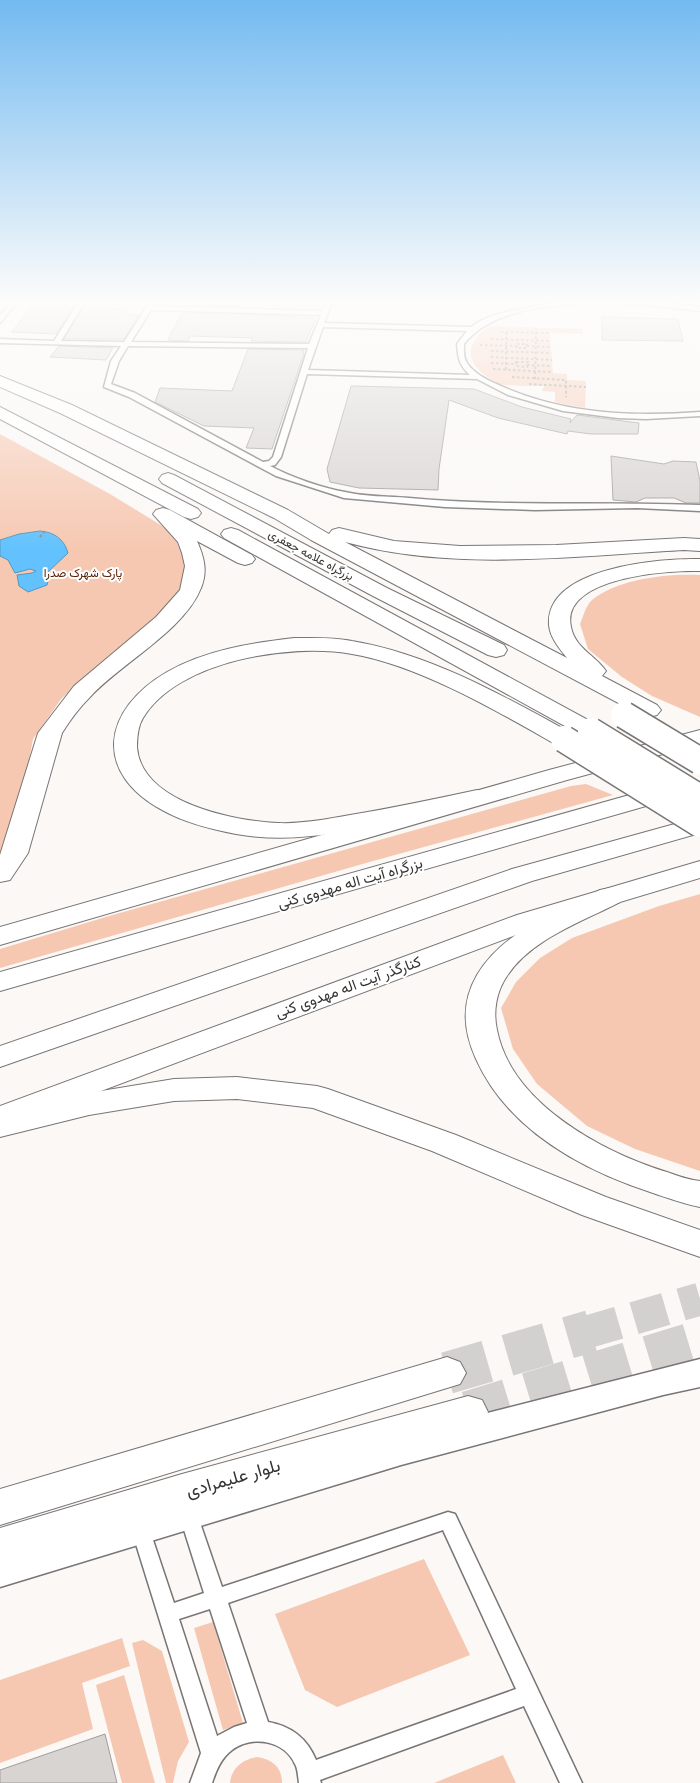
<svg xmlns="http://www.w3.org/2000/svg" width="700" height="1783" viewBox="0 0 700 1783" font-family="Figtree,Vazirmatn,sans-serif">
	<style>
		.green { fill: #f6c8b2 }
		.water { fill: #63c2fd; stroke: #5597c0 }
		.building { fill: #d7d4d2; stroke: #9f9c9b }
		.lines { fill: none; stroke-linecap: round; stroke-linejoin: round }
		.primary-tunnel-far1 { stroke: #d3d1cf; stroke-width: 33; stroke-dasharray: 33 16; stroke-linecap: butt }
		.primary-tunnel { stroke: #d3d1cf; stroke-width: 42; stroke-dasharray: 42 21; stroke-linecap: butt }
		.service-casing { stroke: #787574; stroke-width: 3 }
		.minor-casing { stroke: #787574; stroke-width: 3 }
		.primary-casing { stroke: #787574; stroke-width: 2 }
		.trunk-casing { stroke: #787574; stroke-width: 2 }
		.path-far1 { stroke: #92918f; stroke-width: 2; stroke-dasharray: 2.5 2.5; stroke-linecap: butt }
		.path { stroke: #92918f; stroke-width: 2.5; stroke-dasharray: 2.5 2.5; stroke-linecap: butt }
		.service { fill: #fff; fill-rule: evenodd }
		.minor { fill: #fff; fill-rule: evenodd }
		.primary { fill: #fff; fill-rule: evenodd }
		.trunk { fill: #fff; fill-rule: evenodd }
		.trunk-bridge-casing { stroke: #787574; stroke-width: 29; stroke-linecap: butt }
		.trunk-bridge { stroke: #fff; stroke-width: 26 }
		.labels { text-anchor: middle; stroke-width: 4; stroke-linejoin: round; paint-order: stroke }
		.far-street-label { font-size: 12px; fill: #353433; stroke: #fff }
		.far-park-label { font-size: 12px; fill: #582100; stroke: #fff }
		.street-label { font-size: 15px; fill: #353433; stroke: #fff }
		.near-street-label { font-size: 18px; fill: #353433; stroke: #fff }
	</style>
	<rect width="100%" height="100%" fill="#fbf8f6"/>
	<!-- green -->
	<g class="green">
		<path d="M492,326l90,3 1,5 -33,-1 3,40 14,1v6l19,1 -1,27 -30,-6v-10l-13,-1 2,-5c-11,0 -39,1 -47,-3 -16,-9 -35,-24 -22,-43 5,-8 9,-11 17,-14z"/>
		<polygon points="0,434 110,494 164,527 184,551 184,583 175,601 144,630 108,656 61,699 33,739 24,787 0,854"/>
		<path d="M700,575v142l-48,-21 -30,-19 -34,-28 -8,-25c3,-7 6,-19 12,-24 25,-21 76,-27 108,-25z"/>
		<polygon points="586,784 613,795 366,863 0,968 0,949 109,916 571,786"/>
		<polygon points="700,894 700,1171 635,1149 587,1126 537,1084 513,1049 501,1008 516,982 540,958 572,938 659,906"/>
		<polygon points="424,1559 470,1655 337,1707 305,1690 275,1614"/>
		<polygon points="213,1622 243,1723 223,1730 194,1628"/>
		<polygon points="122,1638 130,1666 82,1683 93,1729 0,1763 0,1680"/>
		<polygon points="143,1640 162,1651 189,1742 178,1761 173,1783 166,1783 132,1643"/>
		<polygon points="124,1675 155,1783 122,1783 96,1685"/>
		<polygon points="503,1755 516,1783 434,1783"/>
		<path d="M257,1757c15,2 25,10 25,26h-52c1,-15 13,-24 27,-26z"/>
	</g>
	<!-- water -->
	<path class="water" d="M40,531c14,1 24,8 28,22l-20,19 1,6 -2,7 -19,7 -9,-6 -2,-11 15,-2 4,-2 -6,-2 -15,4 -7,-13 -8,-4v-16l19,-6z"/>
	<!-- building -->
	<g class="building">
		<polygon points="37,300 70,300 65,308 73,308 56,334 12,332"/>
		<polygon points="189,300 242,300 239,307 186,305"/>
		<polygon points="83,308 128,310 125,314 139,315 124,339 64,339"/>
		<polygon points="182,313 235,314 316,318 306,342 251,341 253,338 190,336 188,341 168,340"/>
		<polygon points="602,317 678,319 683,341 602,340"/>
		<polygon points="59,346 113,348 106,360 50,357"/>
		<polygon points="248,349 304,350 303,353 304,353 272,449 246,448 254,428 204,426 155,402 160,388 232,391"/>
		<polygon points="351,386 474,389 522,407 571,419 570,423 577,415 639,423 638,434 591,434 568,431 567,434 498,418 449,400 439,469 438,490 359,488 330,482 327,469"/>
		<polygon points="611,456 664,464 673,461 696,462 700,481 700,503 686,503 674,498 645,498 636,502 613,500"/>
		<polygon points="105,1734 117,1783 0,1783 0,1770"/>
	</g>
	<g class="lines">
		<!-- primary-tunnel-far1 -->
		<polyline class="primary-tunnel-far1" points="587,1332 700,1299"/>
		<!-- primary-tunnel -->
		<g class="primary-tunnel">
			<polyline points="447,1373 591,1331"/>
			<polyline points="468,1412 700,1341"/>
		</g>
		<defs>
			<g id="service">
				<polygon points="13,300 19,300 0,323 0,316"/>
				<path d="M80,300h6l-25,41 63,1 27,-42h6l-4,6 169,5 5,-11h6l-9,23 147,4c15,-11 33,-15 50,-18 60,-13 119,-11 179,-2v4c-61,-9 -195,-21 -236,33 0,6 -1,13 3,19 7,11 22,18 34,23 62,28 132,31 199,26v4l-54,3 -28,-1 -55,-7 -55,-16 -31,-16 -170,-5 -26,83 -6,8 -5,1c21,11 52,22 75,26 20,5 43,4 64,6 97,9 194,3 291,7v6l-63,-3 -102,2 -90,-3 -101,-9 -68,-22 -147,-79 -25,-10 7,-26 10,-15 -121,-3v-4l54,2zM151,310l170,5 -12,29 -178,-2zM323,327l144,4 -10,13c1,14 2,21 13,31l-162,-5zM128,346l180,2 -35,109 -4,4 -6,1 -128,-69 -24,-9 8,-23z"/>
				<path d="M188,1506l7,2 2,6 25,73 226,-75 7,2 127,269h-22l-36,-77 -204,74 1,3h-22c-1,-6 -1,-14 -4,-19 -11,-24 -43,-29 -63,-14 -11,8 -16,21 -20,33h-22l11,-30 -70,-225 2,-6 7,-2 7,2 27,81 30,-10 -25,-79 2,-6zM443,1530l73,159 -200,71c-9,-22 -25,-34 -48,-38l-40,-119zM210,1609l37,114 -13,4 -17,9 -38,-117z"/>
			</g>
			<polygon id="minor" points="700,1359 700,1387 663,1395 401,1465 0,1587 0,1551 401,1435"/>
			<g id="primary">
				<polygon points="700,730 700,744 567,780 0,945 0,927 549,770"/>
				<polygon points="700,861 700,878 537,927 0,1129 0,1106 517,915"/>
				<polygon points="447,1357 460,1362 466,1373 460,1384 0,1525 0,1489"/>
				<polygon points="468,1396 482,1400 488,1412 482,1424 182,1510 0,1566 0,1528 182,1474"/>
			</g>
			<g id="trunk">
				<path d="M0,376l72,29 216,105 41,24 3,-4 7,-2 55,13 66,5 96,-1 128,-7 16,1v12l-16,-1c-112,6 -230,22 -339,-8l222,116c-7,-9 -17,-20 -18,-33 -4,-58 112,-67 151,-66v12c-31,-1 -140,6 -129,56 4,21 24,28 35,44l-4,5 55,29 4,5 -4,5 -8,2 -8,-2 -330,-175 -37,-22 -214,-105 -60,-26z"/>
				<polygon points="0,407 198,509 201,513 198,517 191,519 184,517 0,419"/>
				<polygon points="168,473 174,475 387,588 504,645 507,650 504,655 496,657 488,655 373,596 162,483 159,479 162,475"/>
				<path d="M163,508l7,2 82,45 3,4 -3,4 -7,2 -7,-2 -41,-22c7,16 11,30 4,47 -16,42 -81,76 -111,109 -11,11 -20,23 -28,36l-34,120 -18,27 -10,2v-27l38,-122 36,-47 82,-69 24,-27 5,-24 -3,-13 -4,-11 -25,-28 3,-4z"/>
				<polygon points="231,528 238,530 599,726 603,731 599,736 591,738 583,736 224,538 221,534 224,530"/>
				<path d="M294,638c19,0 39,-1 58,3 78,13 152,55 221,93l3,5 -3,5 -9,2 -9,-2c-58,-33 -137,-79 -203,-90 -61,-11 -174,6 -209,64 -5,8 -6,20 -6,29 4,56 97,74 141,76 24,1 49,-4 72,-8 43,-7 85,-16 127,-25l9,3 4,5 -4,5c-33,9 -67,15 -100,21 -51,10 -99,19 -150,10 -25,-5 -50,-11 -72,-23 -72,-38 -62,-101 3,-139 38,-22 84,-29 127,-34z"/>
				<polygon points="672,783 681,786 685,791 681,796 0,991 0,972"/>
				<polygon points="700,817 700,833 532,881 0,1067 0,1046 512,869"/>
				<path d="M610,888l10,2 4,6 -4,6c-38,20 -89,37 -113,74 -11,16 -14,36 -10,54 14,73 105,122 170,142 11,4 22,8 33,9v26c-16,-3 -32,-9 -47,-14 -71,-23 -145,-63 -177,-134 -13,-29 -15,-56 1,-84 26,-44 80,-63 123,-85z"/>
				<polygon points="237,1077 317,1086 328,1089 456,1135 606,1197 700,1230 700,1257 582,1215 432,1151 313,1108 237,1099 174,1101 89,1115 0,1137 0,1115 89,1093 174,1079"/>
			</g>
		</defs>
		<!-- service casing -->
		<use href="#service" class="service-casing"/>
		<!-- minor casing -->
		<use href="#minor" class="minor-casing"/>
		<!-- primary casing -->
		<use href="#primary" class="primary-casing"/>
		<!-- trunk casing -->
		<use href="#trunk" class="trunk-casing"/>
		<!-- path-far1 -->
		<g class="path-far1">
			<polyline points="501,332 550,333"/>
			<polyline points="506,332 506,371"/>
			<polyline points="491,339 551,341"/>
			<polygon points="517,344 527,344 527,348 516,348"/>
			<polyline points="480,345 516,346"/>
			<polyline points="527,346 551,347"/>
			<polyline points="491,351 551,353"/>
			<polyline points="491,357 552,360"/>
			<polygon points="516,362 528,362 527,367 516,366"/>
			<polyline points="491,363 516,364"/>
			<polyline points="527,365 552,366"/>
			<polyline points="493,369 552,372"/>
			<polyline points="512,377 566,380 566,397"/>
			<polyline points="535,379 536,328"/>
			<polyline points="529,384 586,387"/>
		</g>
		<!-- path -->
		<polyline class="path" points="40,537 44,532"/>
		<!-- service -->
		<use href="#service" class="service"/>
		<!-- minor -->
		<use href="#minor" class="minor"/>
		<!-- primary -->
		<use href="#primary" class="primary"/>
		<!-- trunk -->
		<use href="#trunk" class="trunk"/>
		<defs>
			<g id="trunk-bridge">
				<polyline points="624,715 700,761"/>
				<polyline points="591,731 700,798"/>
				<polyline points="564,739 700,824"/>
			</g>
		</defs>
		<!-- trunk-bridge casing -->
		<use href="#trunk-bridge" class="trunk-bridge-casing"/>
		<!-- trunk-bridge -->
		<use href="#trunk-bridge" class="trunk-bridge"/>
	</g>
	<!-- sky -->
	<linearGradient id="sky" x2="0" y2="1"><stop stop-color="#73baf0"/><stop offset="0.55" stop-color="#fdfcfb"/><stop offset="1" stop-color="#fdfcfb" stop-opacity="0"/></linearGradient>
	<rect width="700" height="549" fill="url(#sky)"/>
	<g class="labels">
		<!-- far-street labels -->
		<g class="far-street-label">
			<text transform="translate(311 555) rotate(28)" y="4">بزرگراه علامه جعفری</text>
		</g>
		<!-- far-park labels -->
		<g class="far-park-label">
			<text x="83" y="577">پارک شهرک صدرا</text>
		</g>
		<!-- street labels -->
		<g class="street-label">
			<text transform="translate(350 883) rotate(-16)" y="5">بزرگراه آیت اله مهدوی کنی</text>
			<text transform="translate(348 987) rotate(-20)" y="5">کنارگذر آیت اله مهدوی کنی</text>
		</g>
		<!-- near-street labels -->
		<g class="near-street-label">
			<text transform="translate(233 1478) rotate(-16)" y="6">بلوار علیمرادی</text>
		</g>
	</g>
</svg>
